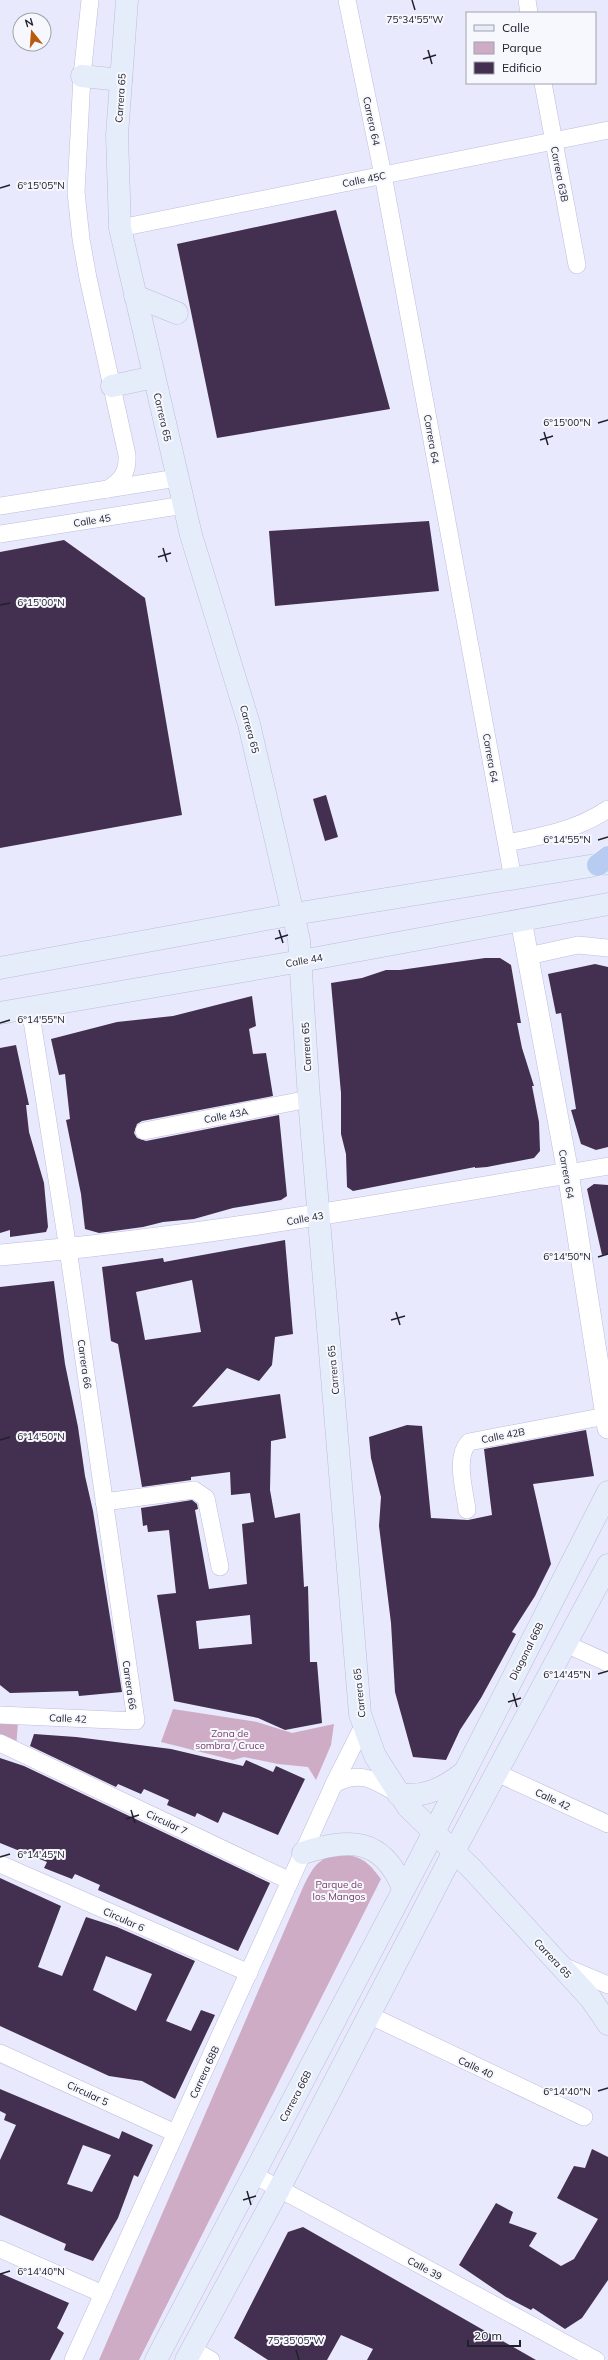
<svg xmlns="http://www.w3.org/2000/svg" width="608" height="2360" viewBox="0 0 608 2360" font-family="Mulish,sans-serif">
	<style>
		.green { fill: #cfacc5 }
		.building { fill: #432f4f; fill-rule: evenodd }
		.lines { fill: none; stroke-linecap: round; stroke-linejoin: round }
		.minor-casing { stroke: #bdbcdc; stroke-width: 18 }
		.tertiary-casing { stroke: #bdbcdc; stroke-width: 22 }
		.secondary-casing { stroke: #bdbcdc; stroke-width: 23 }
		.trunk-casing { stroke: #fff; stroke-width: 23 }
		.minor { stroke: #fff; stroke-width: 17 }
		.tertiary { stroke: #fff; stroke-width: 21 }
		.secondary { stroke: #e5ecfa; stroke-width: 22 }
		.trunk { stroke: #b8ccf2; stroke-width: 22 }
		.ticks { fill: none; stroke: #21212d; stroke-width: 1.5 }
		.labels { text-anchor: middle; stroke-width: 4; stroke-linejoin: round; paint-order: stroke }
		.street-label { font-size: 10px; fill: #21212d; stroke: #f7f7fe }
		.park-label { font-size: 10px; fill: #77436a; stroke: #f7f7fe }
		.ticks-label { font-size: 10px; text-anchor: middle; fill: #21212d; stroke: #f7f7fe; stroke-width: 4; stroke-linejoin: round; paint-order: stroke }
	</style>
	<rect width="100%" height="100%" fill="#e9e9fd"/>
	<!-- green -->
	<g class="green">
		<polygon points="173,1709 257,1722 292,1733 334,1724 331,1745 316,1780 308,1767 278,1764 244,1757 233,1760 161,1742"/>
		<polygon points="0,1722 18,1723 16,1748 0,1741"/>
		<path d="M342,1854c21,3 26,8 39,25l-242,481h-40l205,-475c10,-20 15,-28 38,-31z"/>
	</g>
	<!-- building -->
	<g class="building">
		<polygon points="336,210 390,409 217,438 177,244"/>
		<polygon points="429,521 439,591 275,606 269,531"/>
		<polygon points="64,540 145,598 182,815 0,848 0,552"/>
		<polygon points="326,795 338,837 325,841 313,799"/>
		<polygon points="485,958 500,958 511,965 521,1023 517,1023 522,1048 534,1086 532,1086 539,1122 540,1151 534,1158 487,1167 475,1168 475,1167 353,1191 347,1187 346,1154 341,1134 341,1093 331,983 362,978 386,970 400,970"/>
		<polygon points="595,964 608,967 608,1147 596,1150 581,1144 571,1110 576,1109 561,1013 556,1014 548,974"/>
		<polygon points="252,996 256,1026 249,1029 253,1054 266,1053 273,1096 142,1121 137,1124 134,1133 137,1138 146,1141 279,1115 287,1196 281,1200 233,1208 194,1219 163,1222 143,1227 99,1233 85,1229 81,1194 66,1120 70,1119 65,1074 59,1075 51,1039 117,1022 173,1016"/>
		<polygon points="16,1045 29,1105 26,1105 29,1132 44,1183 48,1227 46,1232 10,1237 10,1230 0,1233 0,1048"/>
		<polygon points="594,1184 608,1185 608,1254 602,1255 587,1189"/>
		<path d="M285,1240l8,94 -18,3 -3,28 -13,16 -32,-13 -35,39 88,-13 6,44 -15,3 -1,49 5,28 25,-5 4,74 4,-1 2,76h7l5,61 -37,7 -27,-12 -84,-17 -17,-106 19,-2 -7,-63 -21,2 -1,-7 -4,1 -2,-18 51,-8 5,4 1,5 -3,1 14,79 38,-5 -5,-60 12,-2 -4,-29 -19,2 -1,-23 -39,5v3l-49,7 -24,-143 -7,-3 -9,-74 61,-9 1,4zM192,1280l9,52 -56,8 -9,-48zM250,1615l2,29 -53,5 -3,-28z"/>
		<polygon points="54,1281 65,1364 78,1427 85,1476 93,1511 122,1692 79,1696 78,1691 10,1693 0,1685 0,1287"/>
		<polygon points="407,1425 422,1426 431,1518 468,1520 492,1515 484,1449 586,1430 594,1476 533,1484 551,1564 535,1596 512,1632 516,1634 481,1698 460,1730 446,1760 413,1757 395,1692 391,1623 379,1526 381,1497 371,1458 369,1437"/>
		<polygon points="34,1734 76,1737 171,1749 243,1766 246,1760 273,1772 276,1766 305,1779 278,1835 223,1812 218,1823 197,1813 195,1817 167,1805 169,1800 144,1789 141,1794 118,1784 116,1787 30,1746"/>
		<polygon points="0,1758 24,1766 270,1883 238,1951 98,1890 100,1885 75,1874 72,1879 44,1868 47,1862 0,1843"/>
		<path d="M0,1878l61,28 -23,61 24,9 24,-59 31,10 78,34 -29,60 25,10 10,-21 14,5 -40,84 -33,-18 -33,-5 -109,-50zM106,1956l46,18 -16,37 -43,-21z"/>
		<path d="M0,2089l119,50 3,-8 31,14 -15,32 -4,-2 -16,43 -25,43 -29,-11 2,-6 -66,-29v-55l16,-35 -12,-5 2,-6 -6,-3zM83,2145l28,10 -19,37 -25,-8z"/>
		<polygon points="592,2149 608,2157 608,2280 582,2318 565,2329 533,2308 531,2310 506,2297 459,2265 496,2203 513,2212 509,2223 537,2233 529,2246 561,2266 574,2259 598,2219 557,2198 574,2166 585,2168"/>
		<polygon points="303,2227 536,2360 367,2360 373,2349 341,2335 327,2360 268,2360 234,2338 288,2232"/>
		<polygon points="0,2273 69,2303 57,2328 64,2333 50,2360 0,2360"/>
	</g>
	<g class="lines">
		<defs>
			<g id="minor">
				<path d="M90,0l-8,76 -6,116 5,47 7,39 39,177c1,17 -5,25 -19,34"/>
				<polyline points="347,0 383,175 513,879"/>
				<polyline points="527,0 529,13"/>
				<polyline points="543,83 577,265"/>
				<polyline points="120,228 608,130"/>
				<polyline points="0,506 177,478"/>
				<polyline points="0,534 184,505"/>
				<path d="M507,843c36,-7 70,-13 101,-34"/>
				<polyline points="528,956 578,945 608,948"/>
				<polyline points="144,1131 309,1099"/>
				<polyline points="568,1173 608,1166"/>
				<polyline points="104,1502 194,1490 206,1498 220,1567"/>
				<path d="M467,1510c-2,-19 -13,-53 2,-68l137,-26"/>
				<polyline points="566,1644 608,1663"/>
				<polyline points="0,1715 136,1721 68,1249 30,1008"/>
				<polyline points="0,1743 290,1881"/>
				<polyline points="497,1773 608,1824"/>
				<path d="M334,1784c27,-14 40,-4 64,10"/>
				<polyline points="0,1864 249,1973"/>
				<polyline points="563,1966 608,1985"/>
				<polyline points="369,2015 584,2117"/>
				<polyline points="0,2053 175,2133"/>
				<polyline points="254,2175 596,2360"/>
				<polyline points="0,2249 103,2294"/>
				<polyline points="192,2349 211,2360"/>
				<polyline points="73,2360 334,1784 363,1726"/>
			</g>
			<g id="tertiary">
				<polyline points="521,920 568,1173 608,1428"/>
				<path d="M0,1255c191,-16 379,-50 568,-82"/>
			</g>
			<g id="secondary">
				<polyline points="127,0 117,135 120,228 191,535 249,724 299,940 309,1099 360,1714 375,1756 408,1807 473,1870 591,1999 608,2024"/>
				<polyline points="82,76 121,80"/>
				<polyline points="135,296 177,313"/>
				<polyline points="112,386 154,377"/>
				<polyline points="0,968 294,914 608,863"/>
				<polyline points="0,1013 301,961 608,904"/>
				<path d="M398,1794c25,4 45,-5 65,-21"/>
				<path d="M303,1853c46,-15 79,-16 100,35"/>
				<polyline points="156,2360 434,1832 608,1492"/>
				<polyline points="186,2360 279,2189 451,1857 608,1565"/>
			</g>
			<polyline id="trunk" points="598,865 608,857"/>
		</defs>
		<!-- minor casing -->
		<use href="#minor" class="minor-casing"/>
		<!-- tertiary casing -->
		<use href="#tertiary" class="tertiary-casing"/>
		<!-- secondary casing -->
		<use href="#secondary" class="secondary-casing"/>
		<!-- trunk casing -->
		<use href="#trunk" class="trunk-casing"/>
		<!-- minor -->
		<use href="#minor" class="minor"/>
		<!-- tertiary -->
		<use href="#tertiary" class="tertiary"/>
		<!-- secondary -->
		<use href="#secondary" class="secondary"/>
		<!-- trunk -->
		<use href="#trunk" class="trunk"/>
	</g>
	<!-- ticks -->
	<path class="ticks" d="M412,0l3,10M428,50l4,14M423,59l13,-4M0,188l10,-3M598,423l10,-3M544,432l4,13M540,440l13,-4M163,548l4,14M158,557l13,-4M0,605l10,-2M598,840l10,-3M279,930l4,13M275,939l13,-4M0,1023l10,-3M598,1257l10,-3M396,1312l4,13M391,1320l14,-4M0,1440l10,-3M598,1674l10,-3M513,1693l4,14M508,1702l13,-4M131,1810l4,13M126,1819l13,-4M0,1857l10,-3M598,2091l10,-3M247,2191l4,14M243,2200l13,-4M0,2274l10,-3M296,2350l3,10"/>
	<g class="labels">
		<!-- street labels -->
		<g class="street-label">
			<text transform="translate(120 98) rotate(-86)" y="4">Carrera 65</text>
			<text transform="translate(372 121) rotate(78)" y="4">Carrera 64</text>
			<text transform="translate(560 174) rotate(79)" y="4">Carrera 63B</text>
			<text transform="translate(364 179) rotate(-11)" y="4">Calle 45C</text>
			<text transform="translate(163 417) rotate(77)" y="4">Carrera 65</text>
			<text transform="translate(432 439) rotate(80)" y="4">Carrera 64</text>
			<text transform="translate(92 520) rotate(-9)" y="4">Calle 45</text>
			<text transform="translate(250 729) rotate(75)" y="4">Carrera 65</text>
			<text transform="translate(491 758) rotate(80)" y="4">Carrera 64</text>
			<text transform="translate(304 960) rotate(-10)" y="4">Calle 44</text>
			<text transform="translate(306 1047) rotate(-93)" y="4">Carrera 65</text>
			<text transform="translate(226 1115) rotate(-11)" y="4">Calle 43A</text>
			<text transform="translate(567 1174) rotate(80)" y="4">Carrera 64</text>
			<text transform="translate(305 1218) rotate(-10)" y="4">Calle 43</text>
			<text transform="translate(85 1364) rotate(82)" y="4">Carrera 66</text>
			<text transform="translate(333 1370) rotate(-95)" y="4">Carrera 65</text>
			<text transform="translate(503 1435) rotate(-11)" y="4">Calle 42B</text>
			<text transform="translate(526 1651) rotate(-63)" y="4">Diagonal 66B</text>
			<text transform="translate(130 1685) rotate(82)" y="4">Carrera 66</text>
			<text transform="translate(359 1693) rotate(-96)" y="4">Carrera 65</text>
			<text transform="translate(68 1718) rotate(2)" y="4">Calle 42</text>
			<text transform="translate(553 1799) rotate(25)" y="4">Calle 42</text>
			<text transform="translate(167 1822) rotate(25)" y="4">Circular 7</text>
			<text transform="translate(124 1919) rotate(24)" y="4">Circular 6</text>
			<text transform="translate(553 1958) rotate(47)" y="4">Carrera 65</text>
			<text transform="translate(476 2067) rotate(25)" y="4">Calle 40</text>
			<text transform="translate(204 2072) rotate(-65)" y="4">Carrera 68B</text>
			<text transform="translate(88 2093) rotate(25)" y="4">Circular 5</text>
			<text transform="translate(295 2096) rotate(-62)" y="4">Carrera 66B</text>
			<text transform="translate(425 2268) rotate(28)" y="4">Calle 39</text>
		</g>
		<!-- park labels -->
		<g class="park-label">
			<text x="230" y="1737">Zona de<tspan x="230" dy="12">sombra / Cruce</tspan></text>
			<text x="339" y="1888">Parque de<tspan x="339" dy="12">los Mangos</tspan></text>
		</g>
	</g>
	<g class="ticks-label">
		<text x="415" y="23">75°34'55"W</text>
		<text x="41" y="189">6°15'05"N</text>
		<text x="567" y="426">6°15'00"N</text>
		<text x="41" y="606">6°15'00"N</text>
		<text x="567" y="843">6°14'55"N</text>
		<text x="41" y="1023">6°14'55"N</text>
		<text x="567" y="1260">6°14'50"N</text>
		<text x="41" y="1440">6°14'50"N</text>
		<text x="567" y="1678">6°14'45"N</text>
		<text x="41" y="1858">6°14'45"N</text>
		<text x="567" y="2095">6°14'40"N</text>
		<text x="41" y="2275">6°14'40"N</text>
		<text x="296" y="2344">75°35'05"W</text>
	</g>
	<!-- legend -->
	<rect x="466" y="12" width="130" height="72" fill="#f7f7fe" stroke="#a1a1aa"/>
	<rect x="474" y="25" width="20" height="6" fill="#e5ecfa" stroke="#a1a1aa"/>
	<text x="502" y="32" font-size="12" fill="#21212d">Calle</text>
	<rect x="474" y="42" width="20" height="12" fill="#cfacc5" stroke="#a1a1aa"/>
	<text x="502" y="52" font-size="12" fill="#21212d">Parque</text>
	<rect x="474" y="62" width="20" height="12" fill="#432f4f" stroke="#a1a1aa"/>
	<text x="502" y="72" font-size="12" fill="#21212d">Edificio</text>
	<!-- north arrow -->
	<g transform="translate(32 32) rotate(343)"><circle r="19" fill="#f7f7fe" stroke="#a1a1aa"/>
	<path d="M0-3L7 15L0 10L-7 15Z" fill="#b95b0e"/>
	<text y="-6" font-size="11" font-weight="bold" text-anchor="middle" fill="#21212d">N</text>
	</g>
	<!-- scale -->
	<path d="M468 2340v6h52v-6" fill="none" stroke="#21212d" stroke-width="2"/>
	<text x="474" y="2340" font-size="12" fill="#21212d" stroke="#f7f7fe" stroke-width="3" paint-order="stroke">20 m</text>
</svg>
